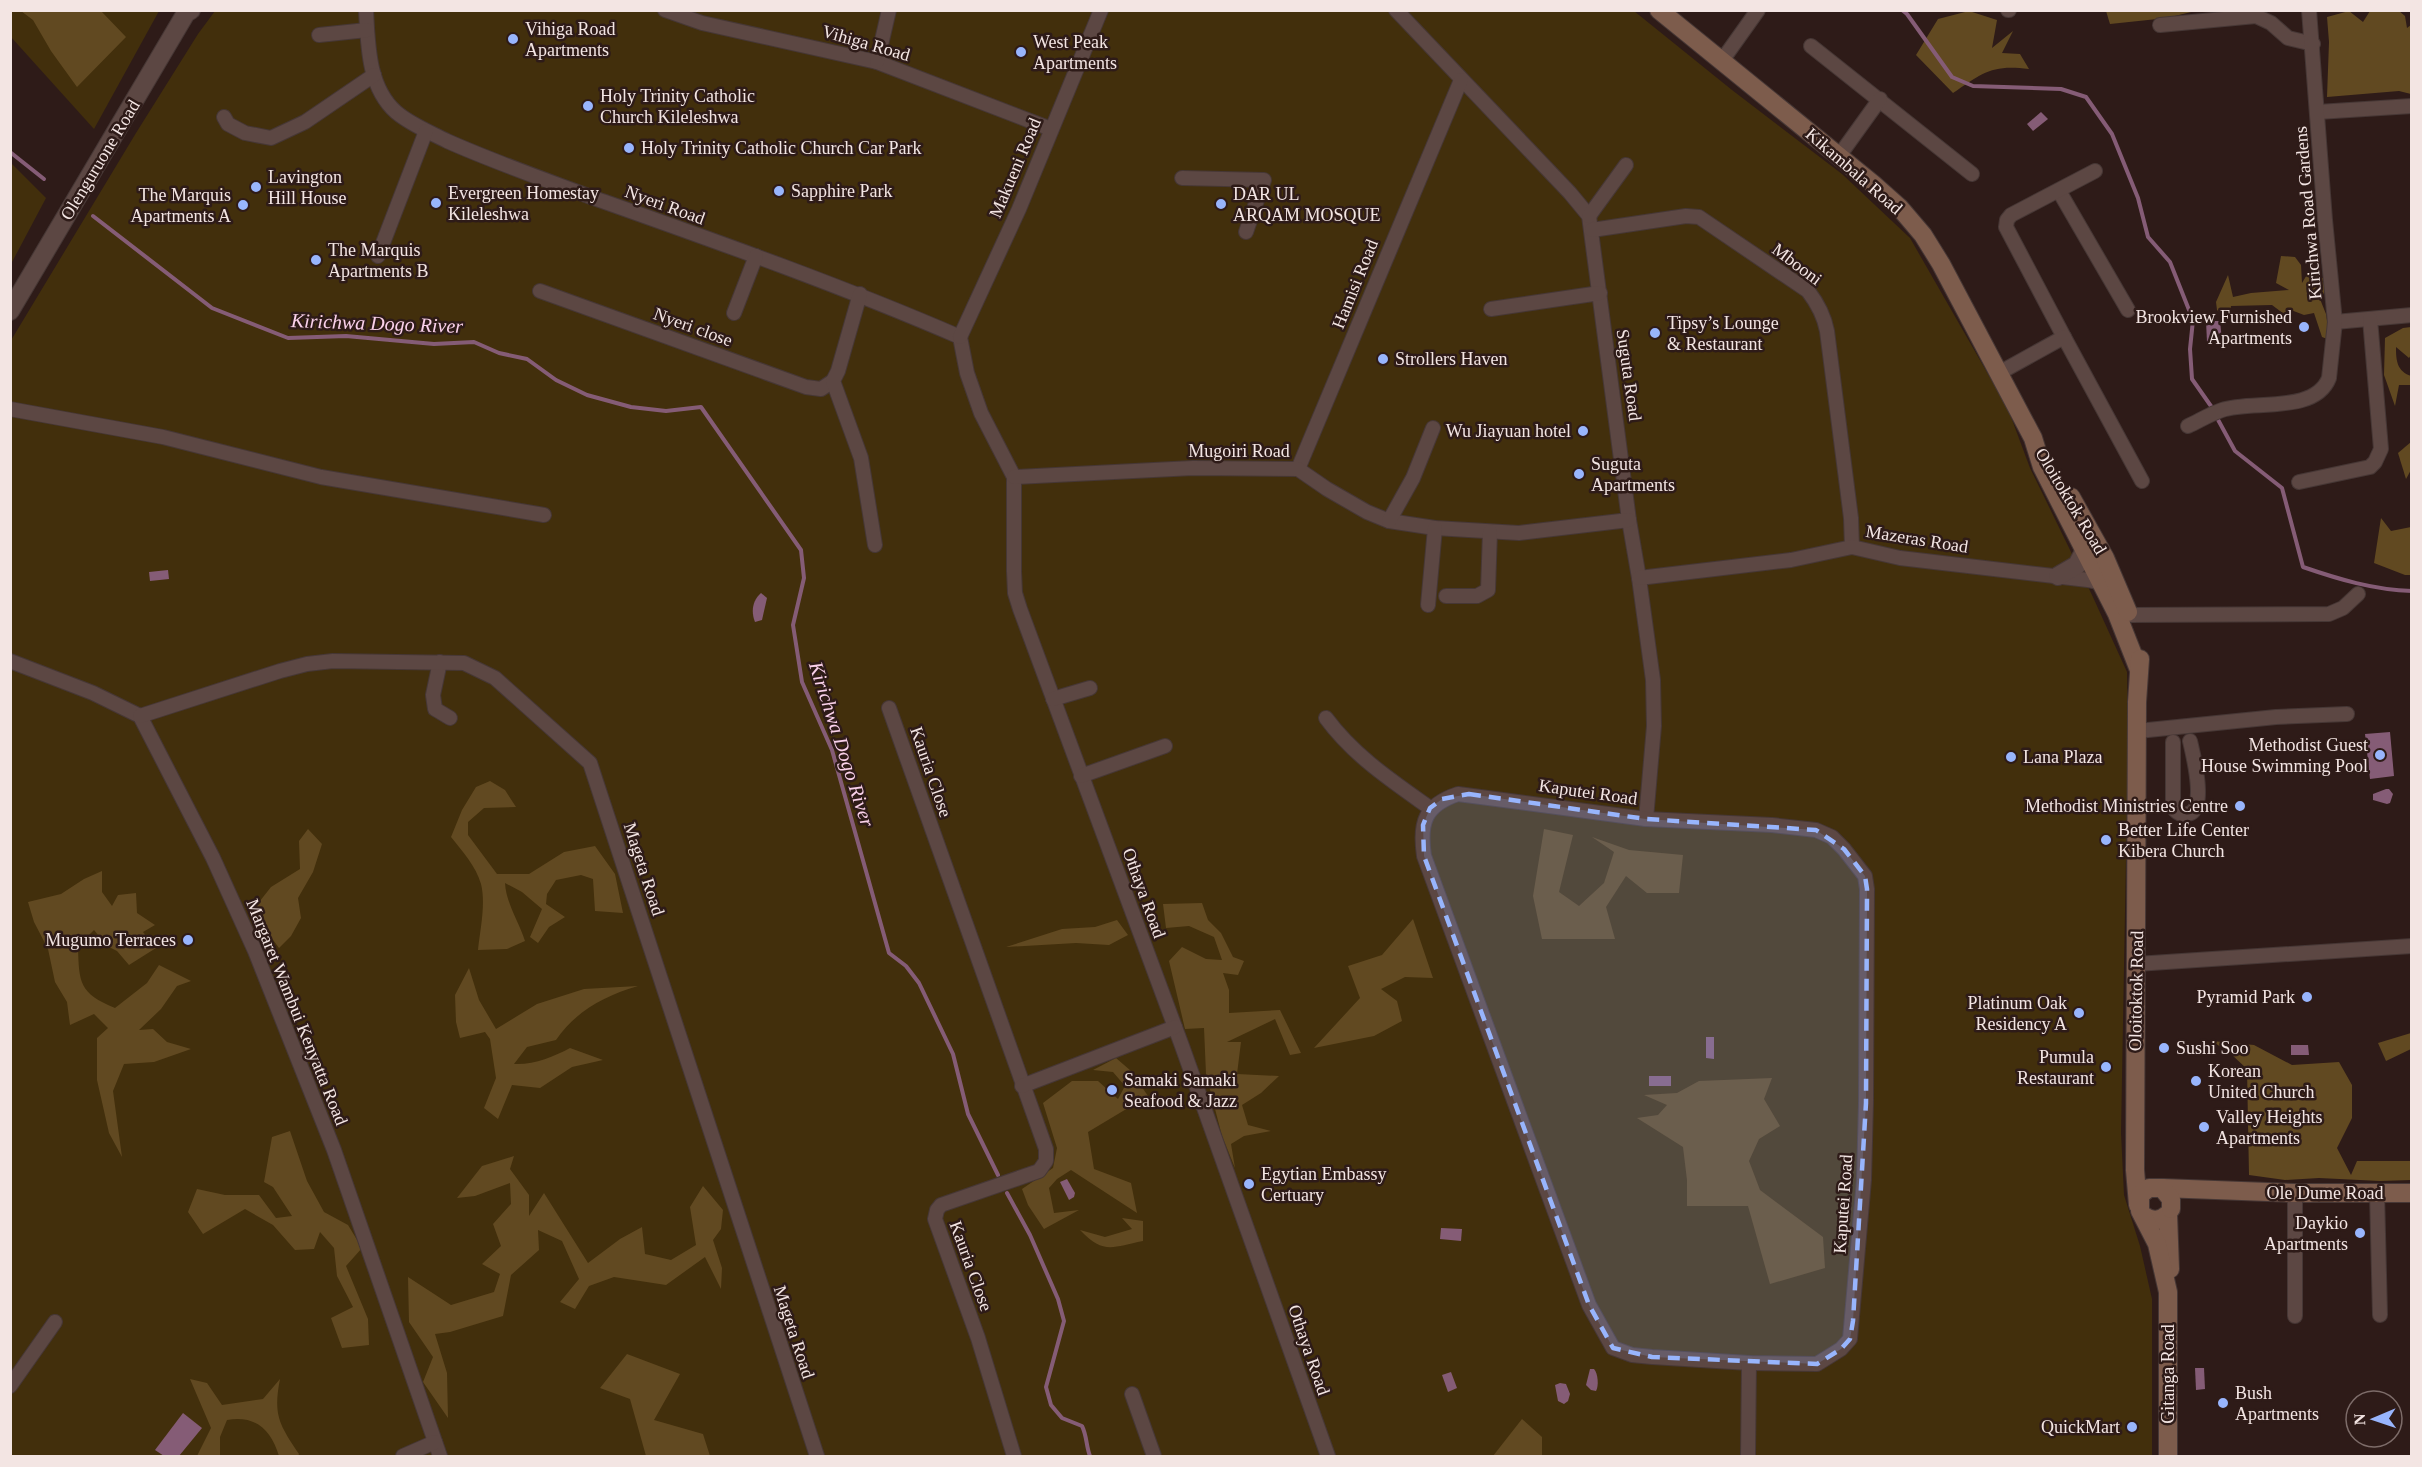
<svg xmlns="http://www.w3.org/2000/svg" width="2422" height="1467" viewBox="0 0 2422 1467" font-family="Georgia,serif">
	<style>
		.green { fill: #422f0c }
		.forest { fill: #614921 }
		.water { fill: #855c76 }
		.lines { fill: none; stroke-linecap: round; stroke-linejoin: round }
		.stream { stroke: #855c76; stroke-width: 4 }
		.minor-casing { stroke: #463735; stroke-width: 16 }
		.tertiary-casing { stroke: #463735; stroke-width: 20 }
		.secondary-casing { stroke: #463735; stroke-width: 20 }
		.minor { stroke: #5c4743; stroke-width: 14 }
		.tertiary { stroke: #5c4743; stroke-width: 18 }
		.secondary { stroke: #7d5c4c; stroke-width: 18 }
		.marked { fill: #98b5fd; fill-opacity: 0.2; stroke: #98b5fd; stroke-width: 4.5; stroke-dasharray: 12 8; stroke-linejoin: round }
		.poi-dot { fill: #98b5fd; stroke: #2e1b18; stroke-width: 2 }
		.labels { text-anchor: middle; stroke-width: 5; stroke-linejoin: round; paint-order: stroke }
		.poi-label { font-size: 18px; fill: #f3e5e3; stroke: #2e1b18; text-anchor: start }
		.street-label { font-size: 18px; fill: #f3e5e3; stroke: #2e1b18 }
		.water-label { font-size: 20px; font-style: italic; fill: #fad1ea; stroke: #2e1b18 }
	</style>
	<rect width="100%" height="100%" fill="#2e1b18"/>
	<!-- green -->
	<g class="green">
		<polygon points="10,11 159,11 94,129 11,37"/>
		<polygon points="215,11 1634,11 1732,90 1842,174 1910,238 2008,409 2030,468 2092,595 2127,672 2128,747 2121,1133 2124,1195 2140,1246 2152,1299 2152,1456 11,1456 10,342 136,133 198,34"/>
		<polygon points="11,163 46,198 11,264"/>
	</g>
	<!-- forest -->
	<g class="forest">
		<polygon points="21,11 101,11 126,37 77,87 51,51 33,20"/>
		<path d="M1969,11l28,9 -5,28 21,-17 -11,22 18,1 9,15c-37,-5 -47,4 -76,24l-37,-38 22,-36z"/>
		<polygon points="2106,11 2195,11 2167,18 2110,24"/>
		<polygon points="2349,11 2363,22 2370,11 2399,11 2405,16 2407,28 2411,25 2411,94 2399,91 2327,97 2329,42 2327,17"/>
		<polygon points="2281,256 2295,257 2301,265 2302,283 2308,273 2323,278 2325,292 2320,299 2326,314 2330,340 2322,337 2314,313 2304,315 2291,310 2284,314 2272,305 2231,306 2229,320 2217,310 2216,302 2228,275 2233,297 2251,293 2289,290 2276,283"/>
		<path d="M2411,327v28l-2,3 -13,-11c0,14 1,24 15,29v9h-12l-4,21 -11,-31 1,-37 18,-10z"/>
		<polygon points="2411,442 2411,470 2406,479 2398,453"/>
		<polygon points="2381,518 2391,531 2411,527 2411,575 2405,575 2374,563"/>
		<path d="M490,781l15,9 11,17 -32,1 -16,14v13l29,39h32l35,-22 31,-6 20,28 8,39 -28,-2 -2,-32 -12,-4 -25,5 -9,14 -1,10 19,13 -16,10 -11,16 -8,-6 12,-28 -20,-17 -17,-9c1,20 14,39 20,58l-18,8 -29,1c2,-20 8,-46 3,-66 -5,-18 -19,-33 -30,-47l11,-27 14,-23z"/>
		<polygon points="308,829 322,844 313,872 298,898 301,918 291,936 279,948 252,911 271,887 300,869 299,841"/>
		<polygon points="1544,829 1573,835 1559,892 1579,906 1604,883 1614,852 1592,837 1629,850 1683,855 1679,893 1647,893 1626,876 1606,907 1615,939 1542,939 1533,896"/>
		<path d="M102,871v21l10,14 6,-11 18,-2 1,20 18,12 -12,7 13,16 -27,17 -12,-14 -10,-5 -13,-16 -16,16c1,37 1,47 37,62l32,-25 12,-18 32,16 -14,5 -16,23 -22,21 14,-1 14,13 24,7 -37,13 -30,2 -11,27 9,66 -13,-24 -12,-53v-42l11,-10 -14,-14 -24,11 -3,-23 -12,-20 -7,-33 -14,-27 -6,-20 33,-8 23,-15z"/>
		<polygon points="1202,903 1208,920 1221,933 1233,957 1244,961 1238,975 1223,973 1229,990 1229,1013 1280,1010 1301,1053 1290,1055 1275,1019 1227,1042 1241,1042 1237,1074 1279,1076 1261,1093 1242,1105 1248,1125 1271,1131 1244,1136 1231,1144 1235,1168 1222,1136 1206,1074 1204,1028 1185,1029 1169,961 1182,947 1206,959 1222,960 1214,937 1189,926 1166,928 1163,904"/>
		<polygon points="1413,919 1433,978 1405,977 1381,989 1397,1001 1402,1021 1374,1036 1314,1048 1360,998 1348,966 1382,955"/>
		<polygon points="1117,920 1128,935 1109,945 1076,943 1006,947 1062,929 1095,927"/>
		<path d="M469,968l10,32 17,29 41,-25 47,-15 54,-3c-34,10 -62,25 -82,54l-29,7 -13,17c20,1 39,-7 56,-16l33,12 -31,7 -32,21 -28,-3 -14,34 -14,-11 12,-30 -6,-39 -5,-7 -25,6 -4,-16 -1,-27z"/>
		<polygon points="2411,1033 2411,1049 2386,1061 2378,1043"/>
		<polygon points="2212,1041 2254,1045 2292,1065 2339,1062 2352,1085 2352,1118 2337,1148 2351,1175 2357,1161 2411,1161 2411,1180 2380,1181 2319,1178 2285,1180 2249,1175 2247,1069 2231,1054"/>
		<polygon points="1116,1058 1131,1071 1148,1096 1088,1132 1094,1169 1131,1183 1137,1213 1071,1170 1057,1179 1049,1188 1054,1213 1079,1210 1044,1229 1028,1205 1022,1189 1053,1168 1057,1148 1043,1103 1072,1081 1098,1081 1118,1099 1125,1086 1113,1072 1093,1070"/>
		<polygon points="1772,1078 1764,1099 1780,1126 1759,1139 1749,1161 1760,1190 1823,1237 1825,1268 1770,1284 1748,1206 1687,1206 1687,1180 1683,1147 1637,1118 1658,1115 1667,1105 1644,1095 1677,1093 1699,1081"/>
		<polygon points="290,1131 307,1181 324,1212 348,1225 362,1248 346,1266 368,1319 369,1345 342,1348 331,1318 353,1307 337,1276 334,1248 320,1232 314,1249 295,1250 273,1225 245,1209 203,1234 188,1212 197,1189 225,1195 259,1195 276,1218 292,1216 273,1187 264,1182 272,1137"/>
		<polygon points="514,1156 510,1169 529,1195 529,1216 544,1193 588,1263 620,1239 642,1227 645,1254 671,1260 696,1245 690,1207 703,1186 723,1210 721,1229 713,1240 722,1268 721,1289 705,1257 666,1285 614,1277 589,1286 575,1309 560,1302 579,1279 562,1241 538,1230 539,1250 511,1275 503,1316 450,1332 435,1334 447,1373 448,1418 423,1382 433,1357 409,1322 408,1277 451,1305 494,1292 500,1274 482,1264 501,1246 493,1224 511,1204 510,1183 475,1196 457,1198 482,1166"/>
		<path d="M1122,1218l21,3v20c-31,6 -39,14 -63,-11l25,7 27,-8z"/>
		<polygon points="627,1354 680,1374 654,1420 703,1434 710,1456 646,1456 630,1399 600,1388"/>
		<path d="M190,1379l17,4 15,22 41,-6 17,-20c-7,36 -1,45 19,75l-1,2h-19c-8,-26 -23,-41 -52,-36l-7,17v19h-23l14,-28z"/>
		<polygon points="1522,1419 1542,1437 1542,1456 1493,1456"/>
	</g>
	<!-- water -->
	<g class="water">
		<polygon points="2041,112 2048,119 2033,131 2027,124"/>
		<polygon points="2206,321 2220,321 2222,341 2207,342"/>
		<polygon points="168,570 169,579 150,581 149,572"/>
		<path d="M761,593l6,5 -5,22 -7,2c-4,-10 -3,-21 6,-29z"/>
		<polygon points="2390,732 2394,776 2370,779 2365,734"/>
		<polygon points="2386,789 2389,789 2393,794 2390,803 2387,804 2373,800 2373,794"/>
		<polygon points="1706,1037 1714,1037 1714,1059 1706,1058"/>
		<polygon points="2291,1045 2308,1045 2309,1055 2291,1055"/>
		<rect x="1649" y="1076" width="22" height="10"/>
		<polygon points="1067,1179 1075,1193 1074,1197 1069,1200 1060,1182"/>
		<polygon points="1441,1228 1462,1229 1461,1241 1440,1239"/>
		<polygon points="2195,1368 2204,1368 2205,1389 2196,1390"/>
		<path d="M1590,1369h4c4,4 5,17 2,22l-5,-1 -5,-5z"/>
		<polygon points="1451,1372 1457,1388 1448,1392 1442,1375"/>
		<polygon points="1560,1383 1566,1384 1570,1394 1568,1401 1564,1404 1558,1401 1555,1385"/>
		<polygon points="183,1413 202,1428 179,1456 164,1456 155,1450"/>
	</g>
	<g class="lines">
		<!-- stream -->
		<g class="stream">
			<polyline points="1902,10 1907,14 1952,77 1973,86 2061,89 2086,97 2112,134 2138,198 2148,237 2170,262 2193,320 2190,349 2192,379 2213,409"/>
			<polyline points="10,152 44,179"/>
			<polyline points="93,216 212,308 288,338 346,336 434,344 474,342 499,353 527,359 556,380 587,395 631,407 666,411 701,407 801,550 804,578 793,625 802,682 832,750 889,953 906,966 919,983 953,1054 968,1114 998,1175"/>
			<path d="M2216,416l19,35 47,37 21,79c35,12 71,23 109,24"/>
			<path d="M1007,1193l23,42 28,64 6,22 -18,66 5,18 11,13 20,8c5,10 4,20 8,30"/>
		</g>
		<defs>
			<g id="minor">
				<path d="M366,10c2,35 2,77 30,102 15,13 34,20 51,29 47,21 96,38 144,56 124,44 249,88 369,140"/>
				<polyline points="665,10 702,23 877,62 1051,129"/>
				<polyline points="1396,10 1570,193 1589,216 1629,520 1639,578 1653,680 1654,726 1646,819"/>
				<polyline points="2008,10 2009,10"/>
				<polyline points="2160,25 2256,16 2271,23 2288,38 2313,44"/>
				<polyline points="319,35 367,30"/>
				<polyline points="1811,46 1972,174"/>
				<polyline points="877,62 889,10"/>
				<polyline points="1721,62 1758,10"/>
				<polyline points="2318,112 2412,106"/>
				<polyline points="224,117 228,124 245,133 271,138 305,122 374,75"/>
				<polyline points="1839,156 1880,99"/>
				<polyline points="1182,178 1264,180 1246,232"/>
				<polyline points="2059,191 2128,310"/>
				<polyline points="1589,216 1626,165"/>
				<path d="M1592,230l94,-14 13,1 109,74c10,13 16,24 19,40l24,187 1,29"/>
				<polyline points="378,256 426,131"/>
				<polyline points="540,291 806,387 821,389 833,381"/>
				<polyline points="860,294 838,371 833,381 861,458 875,545"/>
				<polyline points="1491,309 1600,293"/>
				<polyline points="734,313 756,256"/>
				<polyline points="2335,322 2412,315"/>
				<polyline points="960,337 967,373 981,413 1014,477 1014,571 1015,593 1020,609 1182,1046 1328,1456"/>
				<polyline points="960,337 1019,209 1101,10"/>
				<polyline points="2064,337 2006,227 2007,220 2011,215 2095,171"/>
				<polyline points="1999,373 2064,337 2142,481"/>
				<polyline points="10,409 163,437 321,477 544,515"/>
				<path d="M2188,426c11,-5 22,-12 34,-16 30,-10 93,4 107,-32l6,-56 -10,-102 -16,-210"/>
				<polyline points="1298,469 1461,80"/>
				<polyline points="1014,477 1193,468 1298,469 1327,489 1367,512 1389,521 1435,528 1519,533 1629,520"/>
				<polyline points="2299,482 2370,467 2375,462 2381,449 2370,319"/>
				<polyline points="1389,521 1413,478 1433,428"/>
				<polyline points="1639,578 1791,560 1852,547 1900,558 2088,580 2106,584"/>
				<polyline points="1446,596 1477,596 1488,590 1490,532"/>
				<polyline points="1428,605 1435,528"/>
				<polyline points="2129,615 2329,614 2343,608 2358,594"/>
				<polyline points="10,661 93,693 140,716 213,858 255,951 334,1150 440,1456"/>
				<polyline points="440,662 433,695 435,709 450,718"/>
				<polyline points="1053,699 1090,688"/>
				<polyline points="889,708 1046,1149 1046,1161 1039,1171 941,1205 937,1210 935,1219 978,1338 1014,1456"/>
				<polyline points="140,716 280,671 307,664 333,661 464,663 495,678 590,763 817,1456"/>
				<path d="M1326,718c28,38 66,63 104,90"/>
				<polyline points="2138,731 2276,717 2347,714"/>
				<path d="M2173,742v61l2,7c4,4 7,5 12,4 21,-1 6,-60 3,-73"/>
				<polyline points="1081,776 1165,746"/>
				<path d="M1458,794l188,25 126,6 44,5 16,7 12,12 21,27 2,13 -1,214 -2,77 -14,159 -9,10 -24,15 -68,-1 -97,-6 -20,-2 -19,-7 -24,-43 -165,-449c-5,-34 1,-51 34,-62z"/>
				<polyline points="2136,964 2412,946"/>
				<polyline points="1022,1086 1175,1027"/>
				<polyline points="2295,1193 2295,1316"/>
				<polyline points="2377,1193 2380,1315"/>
				<polyline points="10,1386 55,1322"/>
				<polyline points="1132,1394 1154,1456"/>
				<polyline points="403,1456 435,1442"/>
				<polyline points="1748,1456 1749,1363"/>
			</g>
			<g id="tertiary">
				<polyline points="10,311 186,13 191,10"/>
				<polyline points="2058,576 2077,565 2085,550"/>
			</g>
			<g id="secondary">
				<polyline points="1659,10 1873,184 1900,208 1923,235 1941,264 2033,438 2042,467 2117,614 2139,670"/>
				<polyline points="2071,497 2105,558 2128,612"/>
				<polyline points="2162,1188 2295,1193 2412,1193"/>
				<polyline points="2138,1205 2135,1170 2137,702 2140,659"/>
				<path d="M2143,1215c9,7 17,6 25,-1l2,55"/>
				<polyline points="2168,1456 2168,1292 2157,1244 2140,1211 2140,1195 2149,1188 2162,1188 2171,1199 2171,1209"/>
			</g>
		</defs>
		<!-- minor casing -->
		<use href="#minor" class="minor-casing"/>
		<!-- tertiary casing -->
		<use href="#tertiary" class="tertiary-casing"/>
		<!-- secondary casing -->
		<use href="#secondary" class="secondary-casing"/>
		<!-- minor -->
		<use href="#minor" class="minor"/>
		<!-- tertiary -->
		<use href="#tertiary" class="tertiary"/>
		<!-- secondary -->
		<use href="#secondary" class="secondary"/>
	</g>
	<!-- marked area -->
	<path class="marked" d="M1469,794l177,25 170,11 28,19 21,27 2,13 -1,214 -13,218 -3,18 -9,10 -24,15 -165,-7 -39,-9 -24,-43 -165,-449 -1,-31 7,-17 12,-9z"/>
	<!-- markers -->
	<g class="poi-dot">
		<circle cx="513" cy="39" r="6"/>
		<circle cx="1021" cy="52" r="6"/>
		<circle cx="588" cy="106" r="6"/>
		<circle cx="629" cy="148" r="6"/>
		<circle cx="256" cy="187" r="6"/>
		<circle cx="779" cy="191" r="6"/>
		<circle cx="436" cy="203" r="6"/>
		<circle cx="1221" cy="204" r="6"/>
		<circle cx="243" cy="205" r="6"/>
		<circle cx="316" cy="260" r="6"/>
		<circle cx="2304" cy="327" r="6"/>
		<circle cx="1655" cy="333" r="6"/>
		<circle cx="1383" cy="359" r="6"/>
		<circle cx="1583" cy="431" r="6"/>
		<circle cx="1579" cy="474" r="6"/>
		<circle cx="2380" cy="755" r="6"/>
		<circle cx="2011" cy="757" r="6"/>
		<circle cx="2240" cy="806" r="6"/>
		<circle cx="2106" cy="840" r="6"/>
		<circle cx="188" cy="940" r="6"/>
		<circle cx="2307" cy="997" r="6"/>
		<circle cx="2079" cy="1013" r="6"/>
		<circle cx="2164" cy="1048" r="6"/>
		<circle cx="2106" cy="1067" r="6"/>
		<circle cx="2196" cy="1081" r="6"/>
		<circle cx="1112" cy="1090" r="6"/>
		<circle cx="2204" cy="1127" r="6"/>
		<circle cx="1249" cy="1184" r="6"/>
		<circle cx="2360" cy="1233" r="6"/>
		<circle cx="2223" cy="1403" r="6"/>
		<circle cx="2132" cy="1427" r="6"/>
	</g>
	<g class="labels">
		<!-- poi labels -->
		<g class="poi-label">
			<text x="525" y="35">Vihiga Road<tspan x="525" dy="21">Apartments</tspan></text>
			<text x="1033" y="48">West Peak<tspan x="1033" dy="21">Apartments</tspan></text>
			<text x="600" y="102">Holy Trinity Catholic<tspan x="600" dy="21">Church Kileleshwa</tspan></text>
			<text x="641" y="154">Holy Trinity Catholic Church Car Park</text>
			<text x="268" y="183">Lavington<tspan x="268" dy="21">Hill House</tspan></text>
			<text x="791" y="197">Sapphire Park</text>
			<text x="448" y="199">Evergreen Homestay<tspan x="448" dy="21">Kileleshwa</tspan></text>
			<text x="1233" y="200">DAR UL<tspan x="1233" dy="21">ARQAM MOSQUE</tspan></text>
			<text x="231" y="201" text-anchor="end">The Marquis<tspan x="231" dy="21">Apartments A</tspan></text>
			<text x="328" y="256">The Marquis<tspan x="328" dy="21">Apartments B</tspan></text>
			<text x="2292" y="323" text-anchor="end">Brookview Furnished<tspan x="2292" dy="21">Apartments</tspan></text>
			<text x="1667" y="329">Tipsy’s Lounge<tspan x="1667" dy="21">&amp; Restaurant</tspan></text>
			<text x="1395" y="365">Strollers Haven</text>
			<text x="1571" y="437" text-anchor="end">Wu Jiayuan hotel</text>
			<text x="1591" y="470">Suguta<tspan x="1591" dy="21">Apartments</tspan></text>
			<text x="2368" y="751" text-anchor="end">Methodist Guest<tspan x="2368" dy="21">House Swimming Pool</tspan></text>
			<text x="2023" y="763">Lana Plaza</text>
			<text x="2228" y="812" text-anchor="end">Methodist Ministries Centre</text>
			<text x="2118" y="836">Better Life Center<tspan x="2118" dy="21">Kibera Church</tspan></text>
			<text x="176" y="946" text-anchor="end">Mugumo Terraces</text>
			<text x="2295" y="1003" text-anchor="end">Pyramid Park</text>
			<text x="2067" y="1009" text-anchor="end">Platinum Oak<tspan x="2067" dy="21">Residency A</tspan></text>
			<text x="2176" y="1054">Sushi Soo</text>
			<text x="2094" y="1063" text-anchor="end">Pumula<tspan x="2094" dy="21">Restaurant</tspan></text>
			<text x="2208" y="1077">Korean<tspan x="2208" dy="21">United Church</tspan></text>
			<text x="1124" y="1086">Samaki Samaki<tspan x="1124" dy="21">Seafood &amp; Jazz</tspan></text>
			<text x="2216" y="1123">Valley Heights<tspan x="2216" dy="21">Apartments</tspan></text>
			<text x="1261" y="1180">Egytian Embassy<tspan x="1261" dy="21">Certuary</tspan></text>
			<text x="2348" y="1229" text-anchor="end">Daykio<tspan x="2348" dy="21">Apartments</tspan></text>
			<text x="2235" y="1399">Bush<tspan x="2235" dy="21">Apartments</tspan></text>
			<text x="2120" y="1433" text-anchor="end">QuickMart</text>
		</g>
		<!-- street labels -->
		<g class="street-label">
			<text transform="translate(866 43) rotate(16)" y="6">Vihiga Road</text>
			<text transform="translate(100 160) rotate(-59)" y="6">Olenguruone Road</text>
			<text transform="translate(1015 168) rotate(-67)" y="6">Makueni Road</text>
			<text transform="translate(1854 171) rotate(41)" y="6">Kikambala Road</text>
			<text transform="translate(665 205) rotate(20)" y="6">Nyeri Road</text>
			<text transform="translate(2308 213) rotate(-95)" y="6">Kirichwa Road Gardens</text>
			<text transform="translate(1797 264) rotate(37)" y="6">Mbooni</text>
			<text transform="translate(1355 284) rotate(-68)" y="6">Hamisi Road</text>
			<text transform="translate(693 327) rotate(20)" y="6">Nyeri close</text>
			<text transform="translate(1629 375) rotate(82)" y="6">Suguta Road</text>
			<text x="1239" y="457">Mugoiri Road</text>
			<text transform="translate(2071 501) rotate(59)" y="6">Oloitoktok Road</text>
			<text transform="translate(1917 539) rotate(9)" y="6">Mazeras Road</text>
			<text transform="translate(931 772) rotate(71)" y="6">Kauria Close</text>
			<text transform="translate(1588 792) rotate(8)" y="6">Kaputei Road</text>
			<text transform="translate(644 869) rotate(72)" y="6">Mageta Road</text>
			<text transform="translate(1144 893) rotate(70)" y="6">Othaya Road</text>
			<text transform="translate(2136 991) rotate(-89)" y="6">Oloitoktok Road</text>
			<text transform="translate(297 1012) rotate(68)" y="6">Margaret Wambui Kenyatta Road</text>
			<text x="2325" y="1199">Ole Dume Road</text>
			<text transform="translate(1843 1204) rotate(-86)" y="6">Kaputei Road</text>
			<text transform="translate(971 1266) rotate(70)" y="6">Kauria Close</text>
			<text transform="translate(794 1332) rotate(72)" y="6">Mageta Road</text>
			<text transform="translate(1309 1350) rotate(71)" y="6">Othaya Road</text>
			<text transform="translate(2168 1374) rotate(-90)" y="6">Gitanga Road</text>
		</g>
		<!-- water labels -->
		<g class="water-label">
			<text transform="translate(377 323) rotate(2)" y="7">Kirichwa Dogo River</text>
			<text transform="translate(842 744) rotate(72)" y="7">Kirichwa Dogo River</text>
		</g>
	</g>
	<!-- border -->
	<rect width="2422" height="1467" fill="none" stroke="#f3e5e3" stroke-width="24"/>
	<!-- north arrow -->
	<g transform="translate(2374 1419) rotate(268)"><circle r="28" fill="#2e1b18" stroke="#7d6c69" stroke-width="1.5"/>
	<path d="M0-4.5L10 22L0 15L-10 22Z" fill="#98b5fd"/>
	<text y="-9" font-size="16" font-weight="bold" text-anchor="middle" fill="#f3e5e3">N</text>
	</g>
</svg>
